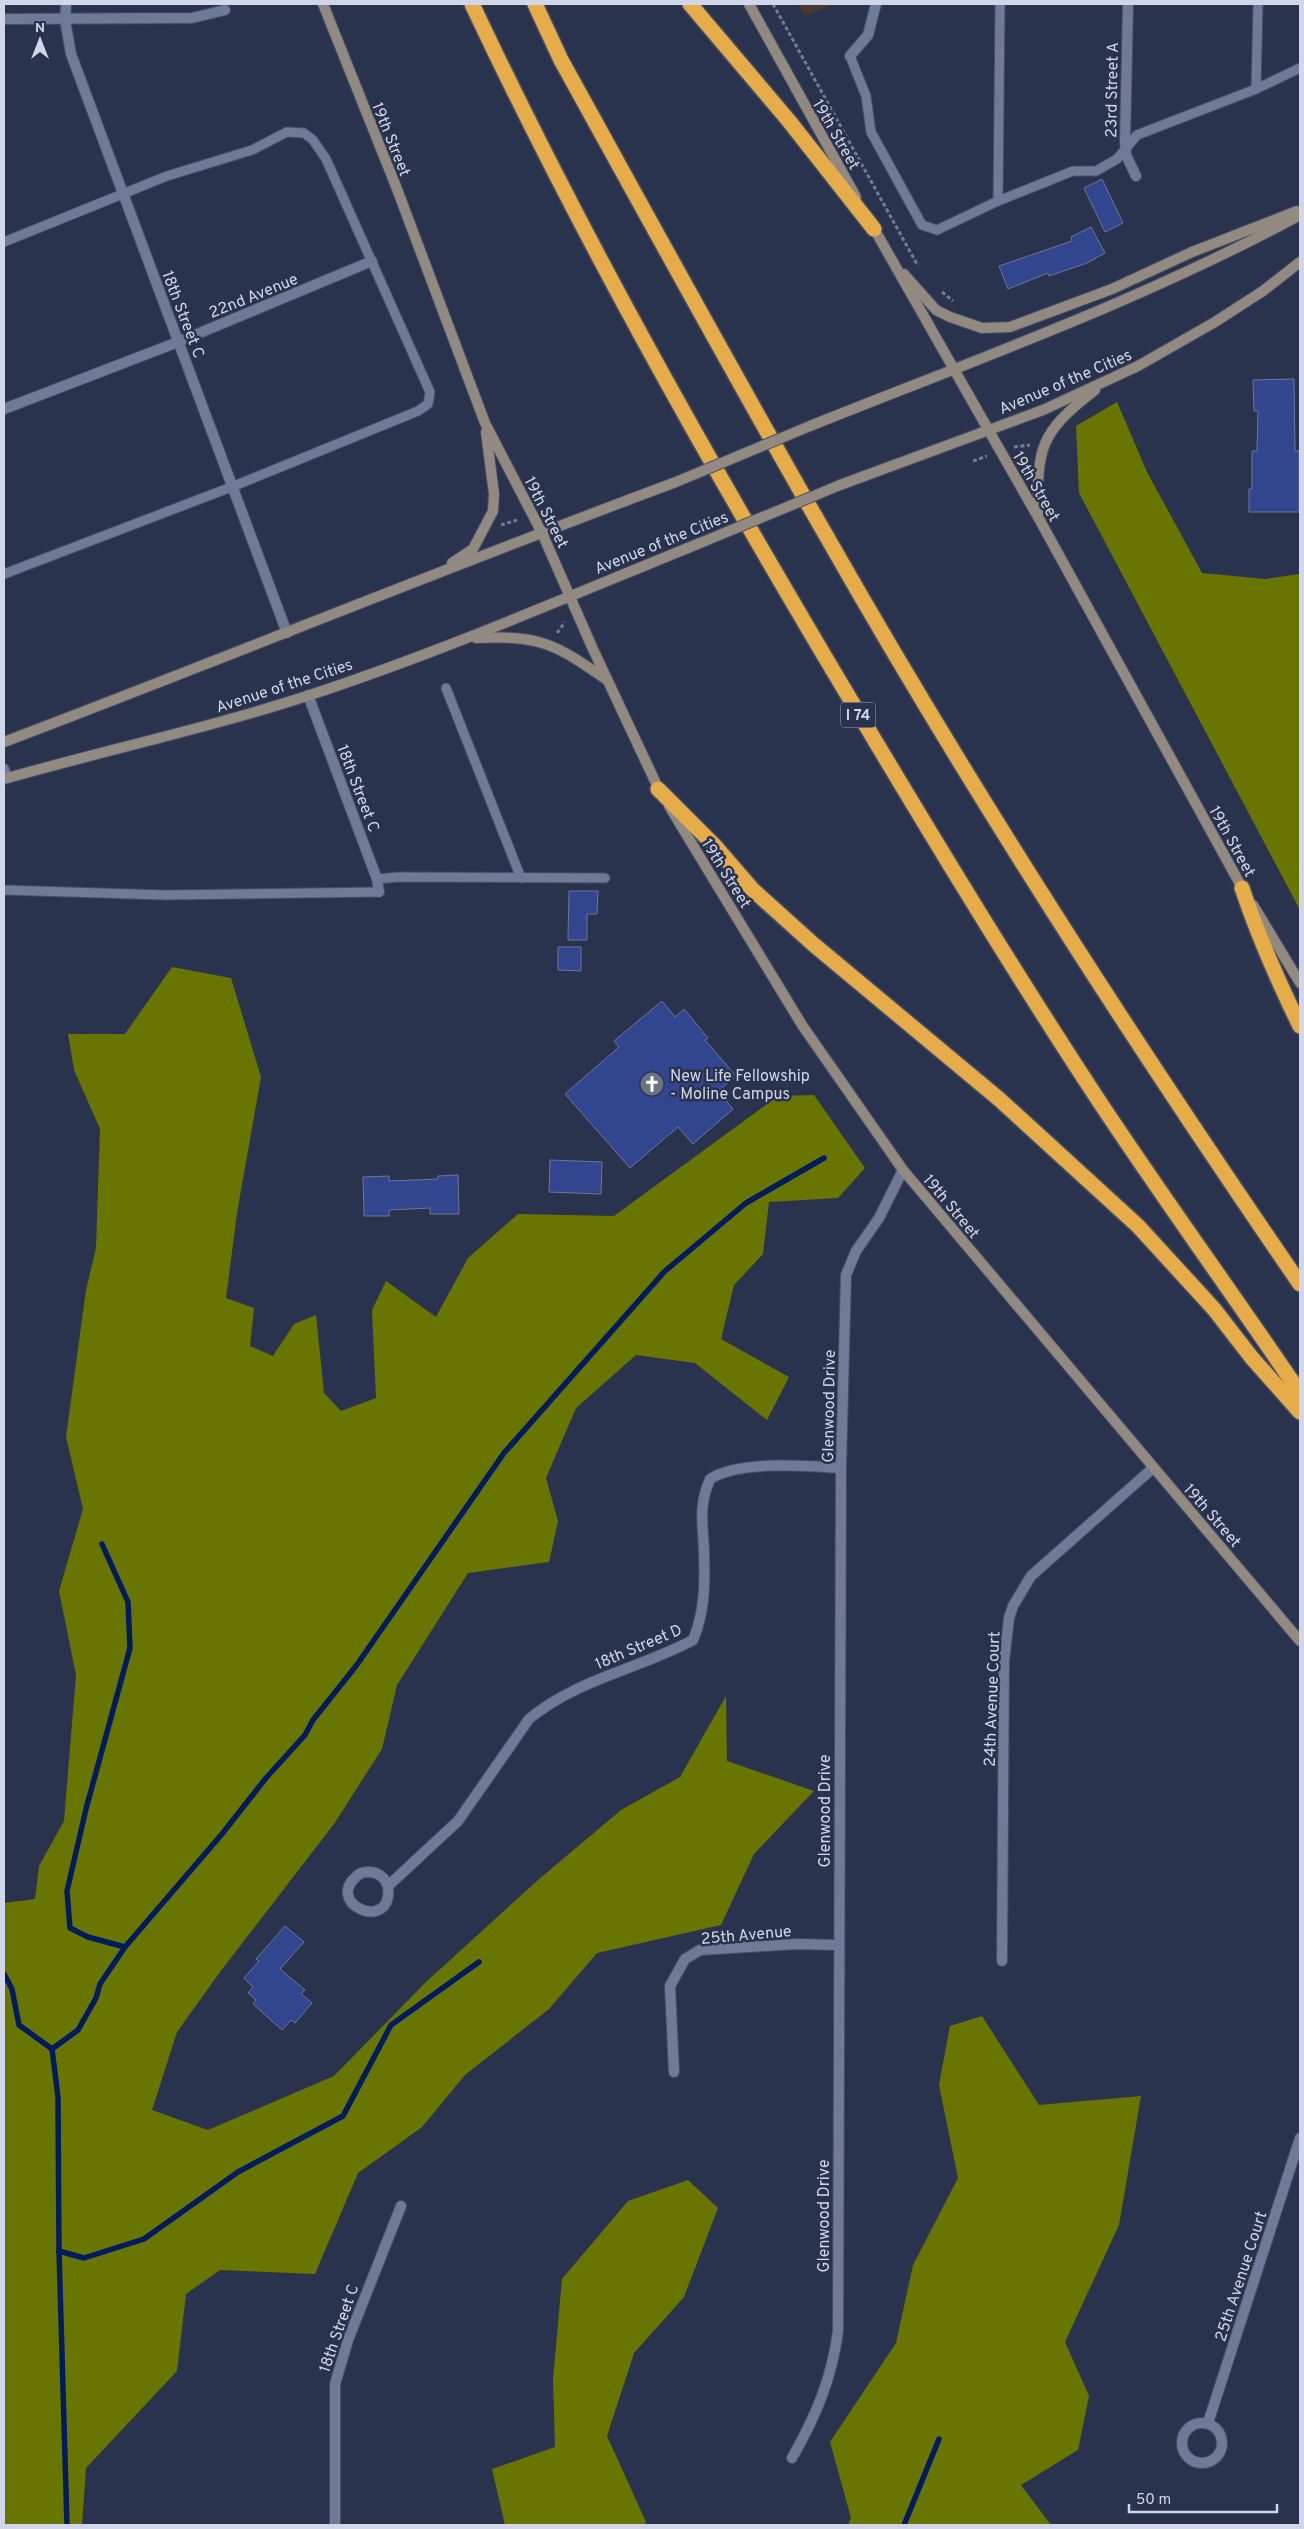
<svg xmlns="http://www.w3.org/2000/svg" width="1304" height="2529" viewBox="0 0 1304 2529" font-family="Overpass,sans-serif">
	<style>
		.commercial { fill: #49382e }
		.forest { fill: #687601 }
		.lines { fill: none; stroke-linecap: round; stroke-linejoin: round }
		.stream { stroke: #001c5e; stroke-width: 5.5 }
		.building { fill: #32458f; stroke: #6c7795 }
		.service-casing { stroke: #484f66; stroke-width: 11 }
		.minor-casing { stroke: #484f66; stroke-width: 12 }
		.secondary-casing { stroke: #484f66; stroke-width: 12 }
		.motorway-casing { stroke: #484f66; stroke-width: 18 }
		.path { stroke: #747c92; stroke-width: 3; stroke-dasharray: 4 2.5; stroke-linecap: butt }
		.service { stroke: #6f7a98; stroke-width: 9 }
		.minor { stroke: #6f7a98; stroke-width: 10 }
		.secondary { stroke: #928980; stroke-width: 10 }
		.motorway { stroke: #e5ac49; stroke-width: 15 }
		.secondary-bridge-casing { stroke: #484f66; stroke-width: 12; stroke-linecap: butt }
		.secondary-bridge { stroke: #928980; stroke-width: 10 }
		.labels { text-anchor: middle; stroke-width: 5; stroke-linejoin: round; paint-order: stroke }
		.shield { fill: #2a334d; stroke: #9fa6ba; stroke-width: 1 }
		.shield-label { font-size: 15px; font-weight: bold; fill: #d1d7e8 }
		.street-label { font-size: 16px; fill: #d1d7e8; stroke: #2a334d }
		.poi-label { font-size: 16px; fill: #d1d7e8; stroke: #2a334d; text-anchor: start }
	</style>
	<rect width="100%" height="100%" fill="#2a334d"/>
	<!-- commercial -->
	<polygon class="commercial" points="798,4 835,4 805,16"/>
	<!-- forest -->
	<g class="forest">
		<polygon points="1117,402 1147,472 1202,573 1265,579 1300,574 1300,910 1079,493 1076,426"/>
		<polygon points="172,967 231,978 261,1077 237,1213 226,1298 254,1308 250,1346 273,1356 294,1324 316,1315 324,1393 341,1411 376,1398 372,1310 386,1281 436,1317 468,1258 518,1214 614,1216 778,1096 814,1095 865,1168 838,1198 769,1202 763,1254 734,1285 721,1339 789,1377 767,1420 695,1363 636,1355 576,1408 546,1478 558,1521 549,1562 468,1573 397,1685 382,1749 334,1824 220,1972 177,2032 152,2110 208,2130 334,2076 426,1982 538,1880 621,1810 680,1777 726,1696 727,1761 814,1791 754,1854 721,1925 597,1953 549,2009 465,2075 422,2127 358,2173 315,2274 220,2270 186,2294 177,2371 86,2468 82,2525 4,2525 4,1903 35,1899 39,1866 64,1821 76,1675 59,1591 83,1509 66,1437 86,1290 96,1248 100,1129 74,1070 68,1034 125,1034"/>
		<polygon points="982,2016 1039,2105 1141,2096 1119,2225 1065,2342 1089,2396 1078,2450 1021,2485 1051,2525 848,2525 851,2518 830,2442 896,2343 913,2265 958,2178 939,2085 950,2026"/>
		<polygon points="688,2180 718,2208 684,2297 634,2353 607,2436 646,2522 644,2525 505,2525 492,2469 555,2447 553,2379 562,2279 628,2201"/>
	</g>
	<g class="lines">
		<!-- stream -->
		<g class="stream">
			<polyline points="102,1544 128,1602 130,1648 86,1809 67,1891 70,1928 88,1937 125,1947"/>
			<polyline points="4,1974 12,1989 19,2025 52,2049"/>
			<polyline points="59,2251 84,2258 144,2239 238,2172 343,2116 391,2025 479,1962"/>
			<polyline points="67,2525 59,2251 58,2097 52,2049 78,2030 96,1998 100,1984 125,1947 222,1834 266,1778 305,1735 313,1720 356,1666 504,1453 665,1271 746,1203 824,1158"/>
			<polyline points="904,2525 939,2439"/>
		</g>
	</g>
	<!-- building -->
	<g class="building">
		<polygon points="1102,179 1123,223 1105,232 1084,188"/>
		<polygon points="1091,227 1105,253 1087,263 1049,276 1048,273 1008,289 999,266 1072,241 1071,237"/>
		<polygon points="1294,379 1295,451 1299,451 1299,512 1249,512 1249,489 1252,489 1252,451 1257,451 1258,411 1254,411 1253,380"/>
		<polygon points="569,891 598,891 597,914 587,914 587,940 568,940"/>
		<polygon points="558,947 581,947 581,971 558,970"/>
		<polygon points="662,1001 675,1017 684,1009 708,1038 705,1040 736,1076 718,1091 733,1109 693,1144 678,1127 630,1168 565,1094 619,1047 614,1041"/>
		<polygon points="550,1160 602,1162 601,1194 549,1192"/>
		<polygon points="458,1175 459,1214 430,1214 430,1208 389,1210 389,1216 364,1216 363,1177 389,1176 389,1181 438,1179 438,1176"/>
		<polygon points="285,1926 304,1942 280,1969 305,1990 301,1994 312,2003 295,2023 291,2020 282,2030 253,2004 256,2000 248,1993 253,1987 244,1978 259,1961 256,1959"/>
	</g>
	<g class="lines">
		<defs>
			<g id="service">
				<polyline points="850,56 866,96 871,132 922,225 937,230 998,201 1073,171 1096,171 1117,159 1137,135 1256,89 1300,68"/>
				<polyline points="1256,89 1258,4"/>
				<polyline points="998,201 1000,4"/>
				<polyline points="4,242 167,176 252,150 287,132 304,133 313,140 326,159 430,392 428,404 418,411 234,486 4,574"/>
				<polyline points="446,688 521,878"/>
				<polyline points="377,879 398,877 605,878"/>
				<polyline points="4,890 165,895 379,892"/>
			</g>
			<g id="minor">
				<polyline points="66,4 65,20 71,54 287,633"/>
				<polyline points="1128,4 1125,141 1126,155 1136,176"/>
				<polyline points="4,19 192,18 225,10"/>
				<polyline points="850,56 868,35 876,4"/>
				<polyline points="4,409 178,342 372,261"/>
				<polyline points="308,695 377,879 379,892"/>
				<polyline points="4,769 7,778"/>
				<path d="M388,1886c6,50 -70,16 -27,-13 13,-3 22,1 27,13l70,-65 71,-102c48,-40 110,-50 164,-79 12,-28 12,-58 11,-88 -1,-29 -6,-45 6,-73 30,-19 96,-13 131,-11"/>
				<polyline points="1002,1961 1004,1661 1009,1618 1013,1606 1031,1576 1153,1468"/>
				<polyline points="674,2072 670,1986 685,1959 700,1950 797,1944 838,1945"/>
				<circle cx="1202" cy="2443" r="20"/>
				<polyline points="1208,2423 1300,2138"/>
				<path d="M792,2458c24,-42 40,-80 46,-127l3,-863 5,-193 10,-24 23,-33 24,-48"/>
				<polyline points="335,2525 335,2384 348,2340 401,2206"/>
			</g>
			<g id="secondary">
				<polyline points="323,4 397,189 485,423 542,533 592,647 661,794"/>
				<polyline points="749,4 856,197"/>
				<polyline points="872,225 1038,517 1245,893"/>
				<polyline points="904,274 936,310 950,317 982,328 1010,327 1112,289 1192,252 1297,211"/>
				<path d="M810,426c165,-66 333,-126 490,-211"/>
				<polyline points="840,485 1043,410 1138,366 1215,322 1263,291 1300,262"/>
				<path d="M1038,516c-1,-68 1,-83 57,-126"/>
				<polyline points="452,563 473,549 493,511 494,494 486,432"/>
				<path d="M476,638c65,-3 79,6 131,42"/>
				<path d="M4,742c224,-85 446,-176 672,-260"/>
				<path d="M4,779c102,-29 205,-51 306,-84 134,-44 264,-101 395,-154"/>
				<polyline points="669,806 802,1025 903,1170 1300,1641"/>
				<polyline points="1253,905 1300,983"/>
			</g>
			<g id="motorway">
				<path d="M472,4c106,225 229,444 356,658 87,146 175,293 269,436 66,100 136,196 203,295"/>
				<path d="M535,4l26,56c88,159 175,319 266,477 146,257 306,504 473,747"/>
				<polyline points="690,4 789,121 874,229"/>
				<polyline points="658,789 714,845 752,889 813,944 999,1099 1138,1226 1214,1309 1252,1358 1300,1412"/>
				<path d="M1242,888c16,48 36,93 58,138"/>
			</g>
		</defs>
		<!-- service casing -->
		<use href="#service" class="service-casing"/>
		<!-- minor casing -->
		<use href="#minor" class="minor-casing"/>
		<!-- secondary casing -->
		<use href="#secondary" class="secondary-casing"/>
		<!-- motorway casing -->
		<use href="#motorway" class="motorway-casing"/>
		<!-- path -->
		<g class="path">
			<polyline points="773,4 918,266"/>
			<polyline points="942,292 953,301"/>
			<polyline points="1014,447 1030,445"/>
			<polyline points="973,461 987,456"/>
			<polyline points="501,525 517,520"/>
			<polyline points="557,633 565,622"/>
		</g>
		<!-- service -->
		<use href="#service" class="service"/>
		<!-- minor -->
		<use href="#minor" class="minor"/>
		<!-- secondary -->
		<use href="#secondary" class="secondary"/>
		<!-- motorway -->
		<use href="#motorway" class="motorway"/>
		<defs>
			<g id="secondary-bridge">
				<polyline points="676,482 810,426"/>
				<polyline points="705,541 840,485"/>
			</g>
		</defs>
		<!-- secondary-bridge casing -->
		<use href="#secondary-bridge" class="secondary-bridge-casing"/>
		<!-- secondary-bridge -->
		<use href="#secondary-bridge" class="secondary-bridge"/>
	</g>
	<!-- icons -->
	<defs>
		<symbol id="church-disc" viewBox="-11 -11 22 22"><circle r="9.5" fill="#6b7280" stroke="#2a334d"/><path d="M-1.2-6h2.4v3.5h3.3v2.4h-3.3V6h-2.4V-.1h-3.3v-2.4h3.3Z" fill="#fff"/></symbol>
	</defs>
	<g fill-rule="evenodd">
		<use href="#church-disc" x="638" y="1070" width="28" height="28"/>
	</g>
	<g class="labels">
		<!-- shield labels -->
		<rect class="shield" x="840.5" y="702.5" width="35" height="25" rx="4"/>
		<g class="shield-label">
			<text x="858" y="720">I 74</text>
		</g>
		<!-- street labels -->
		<g class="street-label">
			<text transform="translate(1111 90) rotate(-89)" y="6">23rd Street A</text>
			<text transform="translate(837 134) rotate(60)" y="6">19th Street</text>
			<text transform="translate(392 139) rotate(68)" y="6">19th Street</text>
			<text transform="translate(253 295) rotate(-22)" y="6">22nd Avenue</text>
			<text transform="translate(184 314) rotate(69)" y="6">18th Street C</text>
			<text transform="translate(1065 381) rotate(-23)" y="6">Avenue of the Cities</text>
			<text transform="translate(1037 486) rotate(60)" y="6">19th Street</text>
			<text transform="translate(547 512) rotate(63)" y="6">19th Street</text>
			<text transform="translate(661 542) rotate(-22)" y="6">Avenue of the Cities</text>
			<text transform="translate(284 685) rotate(-18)" y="6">Avenue of the Cities</text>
			<text transform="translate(359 788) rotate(69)" y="6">18th Street C</text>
			<text transform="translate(1233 841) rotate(61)" y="6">19th Street</text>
			<text transform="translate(727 873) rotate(58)" y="6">19th Street</text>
			<text transform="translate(952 1206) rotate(50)" y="6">19th Street</text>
			<text transform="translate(828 1406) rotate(-89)" y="6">Glenwood Drive</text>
			<text transform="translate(1213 1515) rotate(49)" y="6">19th Street</text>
			<text transform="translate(638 1646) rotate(-23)" y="6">18th Street D</text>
			<text transform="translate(991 1699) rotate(-88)" y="6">24th Avenue Court</text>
			<text transform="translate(824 1811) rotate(-90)" y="6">Glenwood Drive</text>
			<text transform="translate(746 1934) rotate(-5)" y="6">25th Avenue</text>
			<text transform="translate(823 2216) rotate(-90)" y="6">Glenwood Drive</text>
			<text transform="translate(1240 2276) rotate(-72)" y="6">25th Avenue Court</text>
			<text transform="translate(338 2328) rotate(-71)" y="6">18th Street C</text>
		</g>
		<!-- poi labels -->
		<g class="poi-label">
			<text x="670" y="1081">New Life Fellowship<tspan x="670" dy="18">- Moline Campus</tspan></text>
		</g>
	</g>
	<!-- border -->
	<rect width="1304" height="2529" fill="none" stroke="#d1d7e8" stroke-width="10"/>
	<!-- north arrow -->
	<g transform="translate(40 40)" stroke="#2a334d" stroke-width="4" paint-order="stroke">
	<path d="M0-4L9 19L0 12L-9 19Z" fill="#d1d7e8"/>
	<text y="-8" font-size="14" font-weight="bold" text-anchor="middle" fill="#d1d7e8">N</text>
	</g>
	<!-- scale -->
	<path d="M1129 2504v8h148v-8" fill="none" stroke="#d1d7e8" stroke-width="2.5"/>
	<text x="1136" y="2504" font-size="15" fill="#d1d7e8" stroke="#2a334d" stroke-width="4" paint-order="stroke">50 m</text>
</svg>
